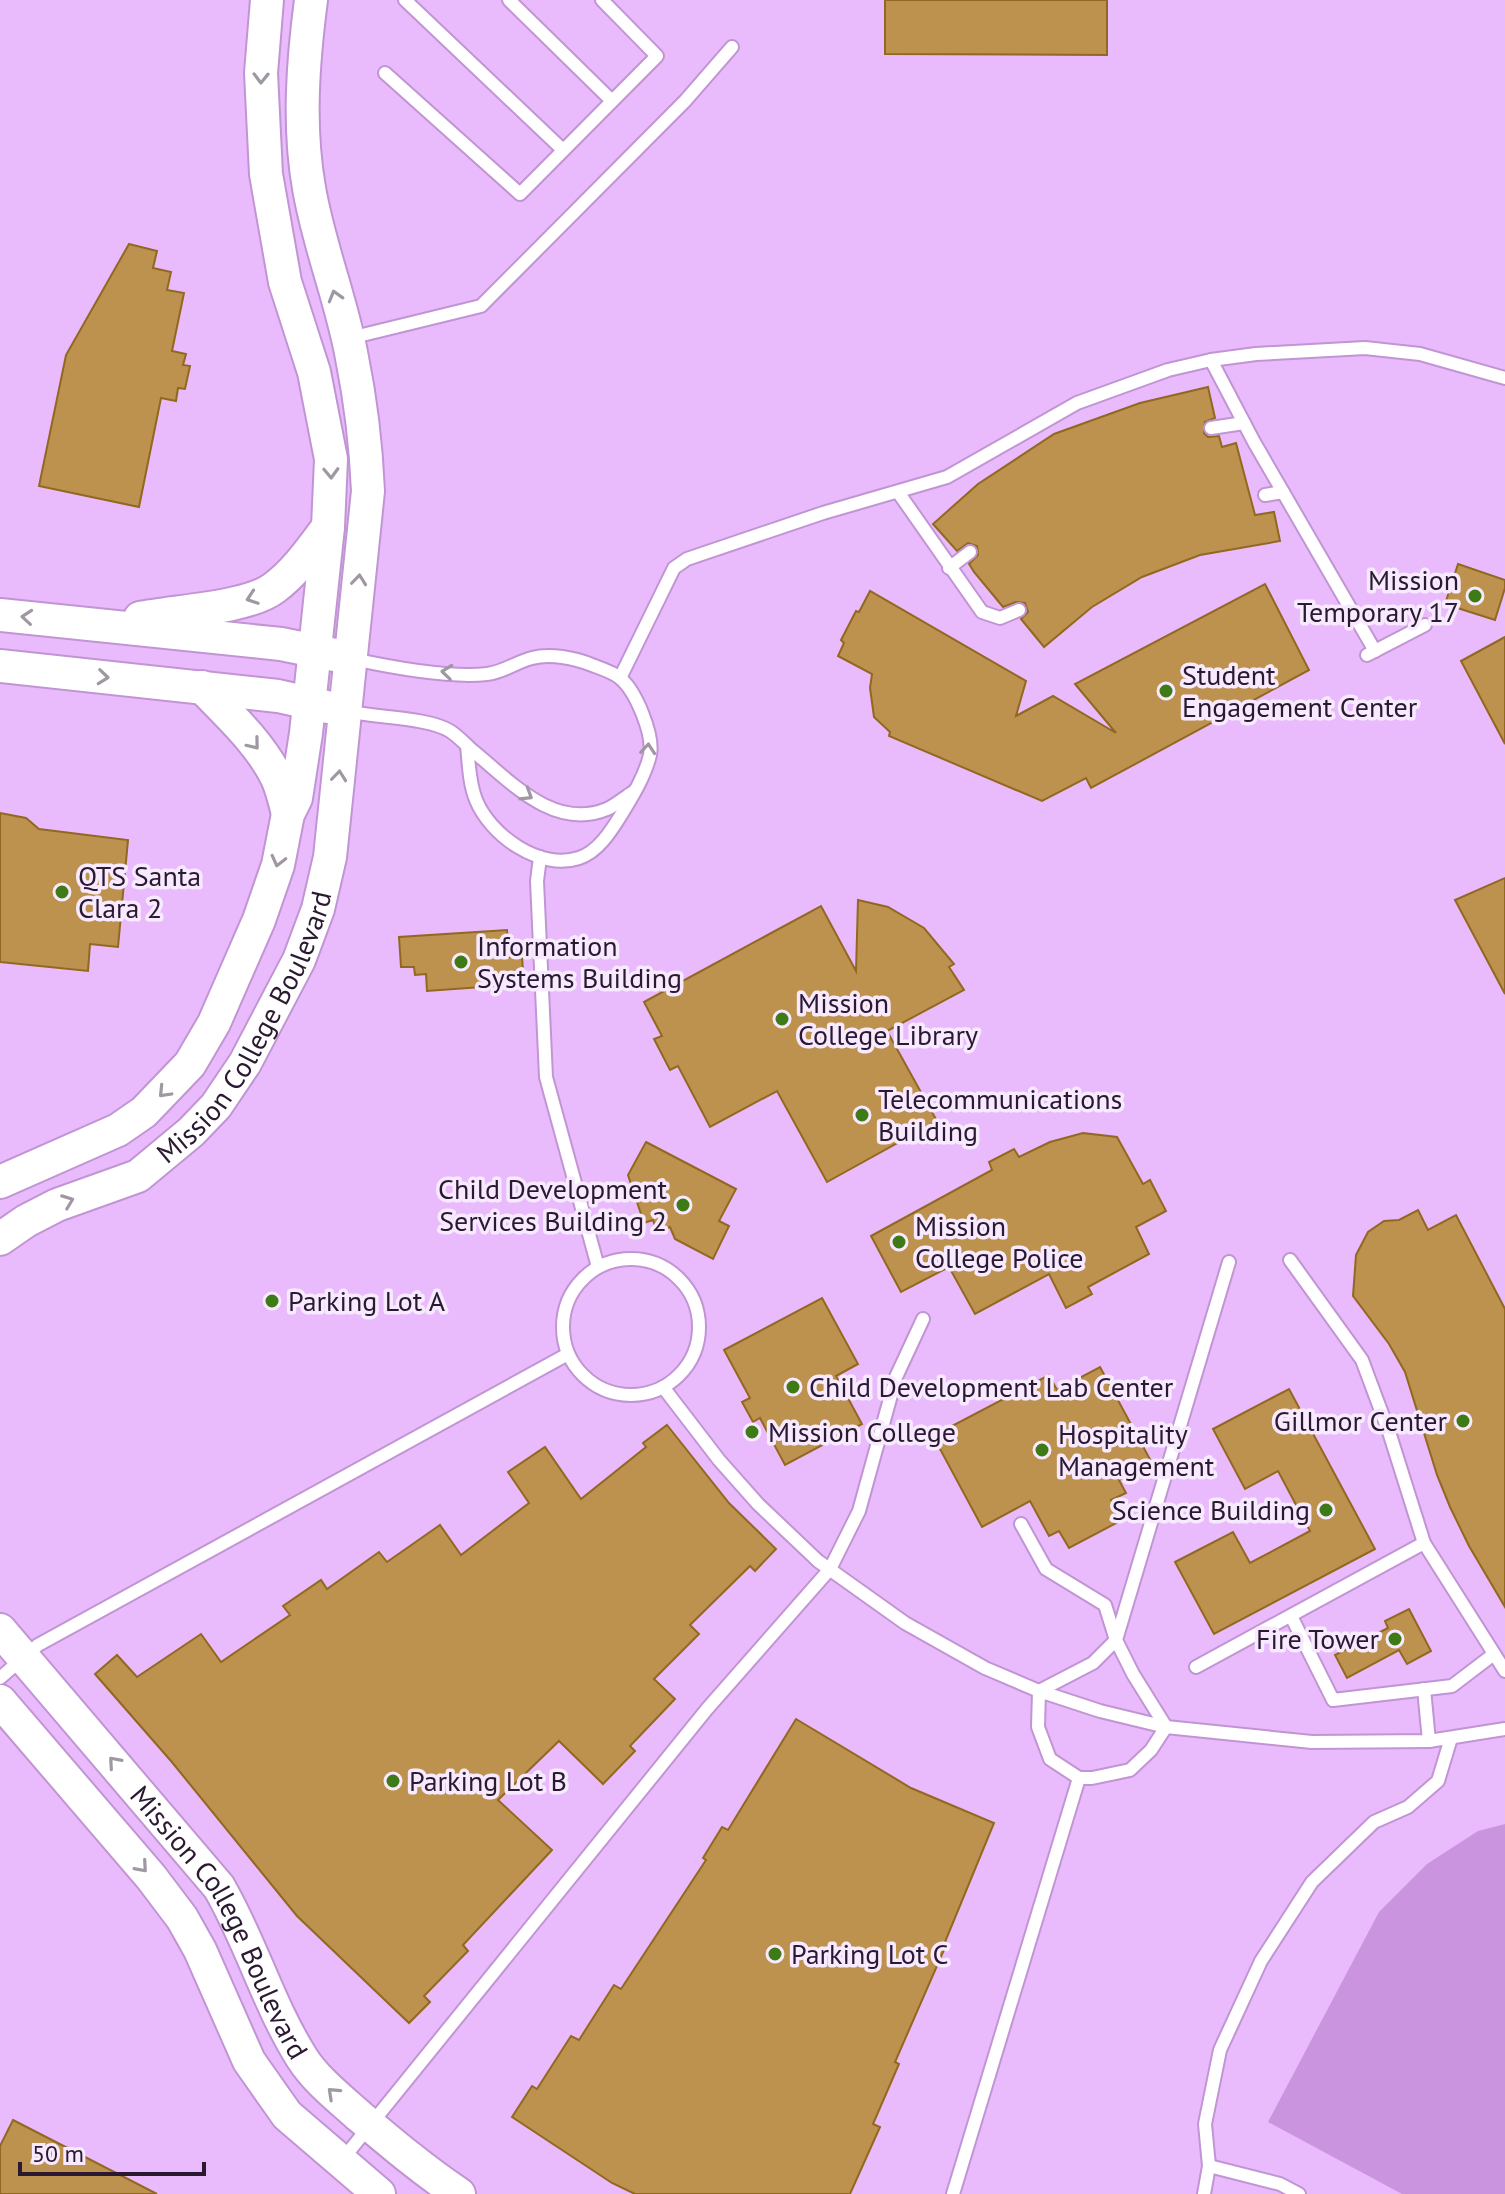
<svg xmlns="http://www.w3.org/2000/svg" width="1505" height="2194" viewBox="0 0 1505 2194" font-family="'PT Sans',sans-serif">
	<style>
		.green { fill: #ca94df }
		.building { fill: #bd914e; stroke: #926821; stroke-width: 2 }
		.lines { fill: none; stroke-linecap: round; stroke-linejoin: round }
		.service-casing { stroke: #c195d3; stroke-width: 16 }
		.tertiary-casing { stroke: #c195d3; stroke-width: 36 }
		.service { stroke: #fff; stroke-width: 12 }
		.tertiary { stroke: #fff; stroke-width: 32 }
		.oneway { stroke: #9f98a2 }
		.poi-dot { fill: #3e7a15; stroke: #f8eafe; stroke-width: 3 }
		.labels { text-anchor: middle; stroke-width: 7; stroke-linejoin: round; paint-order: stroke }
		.poi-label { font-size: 28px; fill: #2a1931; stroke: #f8eafe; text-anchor: start }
		.street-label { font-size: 28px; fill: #2a1931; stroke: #f8eafe }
	</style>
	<rect width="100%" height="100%" fill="#e9bbfc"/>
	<!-- green -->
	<polygon class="green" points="1505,1824 1505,2194 1402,2194 1268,2122 1379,1912 1427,1864 1478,1831"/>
	<!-- building -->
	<g class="building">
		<polygon points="885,0 1107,0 1107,55 885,54"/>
		<polygon points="129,244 157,251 153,268 171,272 167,290 184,293 172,351 186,354 183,365 190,366 185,389 178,388 176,401 161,398 139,507 39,486 66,355"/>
		<polygon points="1208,387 1215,418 1205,422 1204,433 1208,437 1219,436 1222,447 1236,443 1255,515 1274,512 1280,541 1200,555 1142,577 1092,607 1044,647 1021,619 1028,612 1025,603 1016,602 1003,607 974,572 969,564 978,555 977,546 968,543 957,551 933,524 978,484 1054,434 1140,403"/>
		<polygon points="1458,564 1505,580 1505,588 1495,620 1445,604"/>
		<polygon points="1265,584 1309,670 1091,788 1086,778 1042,801 889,736 890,732 874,717 870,688 872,674 838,656 844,643 841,640 856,611 859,612 870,591 1026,681 1016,716 1053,696 1116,733 1075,684"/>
		<polygon points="1505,637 1505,744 1461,661"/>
		<polygon points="0,813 26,818 39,829 128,840 118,947 90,944 88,971 0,962"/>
		<polygon points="1505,878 1505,994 1455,900"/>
		<polygon points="858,900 888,907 924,928 954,964 949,967 964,990 887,1031 937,1121 827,1182 777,1091 710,1127 678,1066 670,1070 654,1039 662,1036 644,1002 821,906 856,971"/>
		<polygon points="507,930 509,957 522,957 524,984 427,991 426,974 415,975 414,967 401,967 399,937"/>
		<polygon points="1083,1133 1117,1137 1143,1184 1150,1180 1166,1211 1136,1227 1149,1254 1088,1287 1092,1294 1066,1308 1049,1274 975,1314 949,1267 901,1292 871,1236 992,1170 989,1162 1014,1149 1019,1157 1050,1142"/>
		<polygon points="646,1142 736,1189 719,1221 729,1226 713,1259 675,1239 670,1227 657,1232 653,1220 644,1223 628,1175"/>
		<polygon points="1418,1210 1428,1230 1456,1215 1505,1309 1505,1607 1469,1546 1450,1507 1437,1475 1405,1372 1389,1344 1353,1296 1356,1255 1368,1232 1384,1221 1399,1220"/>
		<polygon points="822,1298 858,1364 836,1376 862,1424 785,1465 760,1418 753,1422 742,1402 750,1398 724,1350"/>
		<polygon points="1100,1367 1152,1463 1119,1480 1126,1493 1111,1500 1122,1520 1069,1548 1059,1531 1049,1536 1030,1501 982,1527 933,1436 1049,1375 1057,1390"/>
		<polygon points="1289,1389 1375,1549 1214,1634 1175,1562 1233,1532 1250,1563 1310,1531 1278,1471 1245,1489 1213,1429"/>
		<polygon points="667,1425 729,1503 776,1549 755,1571 750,1566 690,1625 699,1634 654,1679 675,1699 630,1746 635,1751 603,1784 559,1741 498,1800 552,1850 463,1945 468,1951 424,1996 430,2002 409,2023 297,1916 171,1761 95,1674 117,1655 137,1677 201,1634 221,1662 290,1615 283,1606 321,1580 327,1589 379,1552 387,1562 440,1525 461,1555 529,1503 508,1472 545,1447 581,1499 646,1447 643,1443"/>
		<polygon points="1409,1609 1431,1651 1407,1664 1399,1650 1347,1678 1335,1655 1388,1628 1385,1621"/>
		<polygon points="796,1719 911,1788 994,1823 945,1942 947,1943 895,2062 899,2064 873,2124 880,2127 850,2194 635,2194 612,2183 512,2117 532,2086 537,2089 571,2036 579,2040 614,1985 621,1989 706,1860 703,1858 722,1827 728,1830"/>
		<polygon points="13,2120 157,2194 0,2194 0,2146"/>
	</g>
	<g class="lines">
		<defs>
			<g id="service">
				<polyline points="405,0 563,150"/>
				<polyline points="509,0 612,101"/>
				<polyline points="385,73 520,194 657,56 602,0"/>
				<polyline points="350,338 481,306 685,101 732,47"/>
				<polyline points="1211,360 1254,442 1375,651"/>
				<polyline points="1211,428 1244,423"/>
				<polyline points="898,492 982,612 1000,618 1019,610"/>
				<polyline points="1265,495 1283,492"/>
				<polyline points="949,568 970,552"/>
				<polyline points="1367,655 1425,625"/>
				<path d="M353,659c37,8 97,19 134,15 17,-2 29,-12 45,-16 18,-5 43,0 60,7 8,3 21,7 28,13 16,13 34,57 30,77 -5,21 -18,42 -29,60 -10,16 -23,37 -42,43 -39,13 -89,-23 -103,-58 -7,-17 -7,-36 -9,-54"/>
				<polyline points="620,678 674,568 687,559 823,513 947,477 1077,403 1168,370 1211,360 1256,354 1365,348 1420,354 1505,378"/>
				<path d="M347,711c28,7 80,6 103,20 8,5 16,14 23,20 37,30 81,80 134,58 9,-4 18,-12 26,-17"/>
				<polyline points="540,857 537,881 546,1077 598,1267"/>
				<circle cx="631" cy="1327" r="68"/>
				<polyline points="1290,1260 1362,1360 1390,1435 1424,1543 1505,1671"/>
				<polyline points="663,1387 719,1460 758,1504 818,1561 905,1623 985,1668 1039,1691 1100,1711 1166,1727 1312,1742 1429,1741 1505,1729"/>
				<polyline points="1021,1524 1046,1569 1105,1605 1116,1640 1133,1674 1166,1727 1151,1750 1130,1770 1092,1778 1079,1778 1050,1759 1038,1727 1039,1691 1093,1663 1116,1640 1229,1262"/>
				<polyline points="1291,1616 1333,1700 1452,1686 1494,1654"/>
				<polyline points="1196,1667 1424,1543"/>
				<polyline points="0,1678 38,1645 568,1354"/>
				<polyline points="1424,1689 1429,1741"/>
				<polyline points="342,2160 707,1709 830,1569 859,1511 896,1377 923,1319"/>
				<polyline points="1209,2166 1280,2184 1299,2194"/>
				<polyline points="953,2194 1079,1778"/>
				<polyline points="1204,2194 1209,2166 1205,2124 1220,2050 1261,1961 1312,1882 1374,1822 1408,1807 1438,1781 1451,1738"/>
			</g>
			<g id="tertiary">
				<polyline points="0,615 281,644 335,655"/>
				<path d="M140,618c35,-7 108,-10 134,-30 22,-16 38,-40 54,-61"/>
				<polyline points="0,666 278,696 327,707"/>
				<path d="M202,687c27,28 58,56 75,91 5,11 8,24 11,36"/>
				<polyline points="0,1182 118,1130 144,1112 190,1064 214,1023 259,920 278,865 288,814 296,798 306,733 328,527 331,459 314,372 285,282 266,174 261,73 267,0"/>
				<path id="s1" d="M0,1239l26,-18 31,-16 81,-29 53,-44 25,-26 29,-43 54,-103 19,-51 12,-52 38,-366c-2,-44 -7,-89 -16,-133 -10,-57 -33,-111 -43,-170 -11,-62 -6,-127 2,-188"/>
				<path id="s2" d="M0,1630l219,257c32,55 49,117 83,171 14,22 36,39 56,57 32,27 65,55 101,79"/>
				<polyline points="0,1701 151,1877 182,1918 200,1950 249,2061 287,2115 379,2194"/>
			</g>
		</defs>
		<!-- service casing -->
		<use href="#service" class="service-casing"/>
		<!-- tertiary casing -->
		<use href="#tertiary" class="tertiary-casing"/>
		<!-- service -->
		<use href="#service" class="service"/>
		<!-- tertiary -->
		<use href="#tertiary" class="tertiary"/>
	</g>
	<!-- one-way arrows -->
	<defs><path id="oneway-chevron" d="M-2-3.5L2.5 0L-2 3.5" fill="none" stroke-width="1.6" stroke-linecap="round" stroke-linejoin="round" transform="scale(2)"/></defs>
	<g class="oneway">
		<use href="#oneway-chevron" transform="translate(261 78) rotate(91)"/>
		<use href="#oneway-chevron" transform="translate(335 296) rotate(-106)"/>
		<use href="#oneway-chevron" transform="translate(331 473) rotate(88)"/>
		<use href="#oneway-chevron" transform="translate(359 580) rotate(-84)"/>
		<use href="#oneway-chevron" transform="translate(252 598) rotate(161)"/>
		<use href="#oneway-chevron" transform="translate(27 617) rotate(-175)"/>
		<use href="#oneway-chevron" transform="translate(447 672) rotate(-174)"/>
		<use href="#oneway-chevron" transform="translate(103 677) rotate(6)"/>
		<use href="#oneway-chevron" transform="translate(254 744) rotate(51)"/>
		<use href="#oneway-chevron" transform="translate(648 749) rotate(-85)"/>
		<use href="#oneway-chevron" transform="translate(339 776) rotate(-84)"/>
		<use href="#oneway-chevron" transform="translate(527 795) rotate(32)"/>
		<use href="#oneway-chevron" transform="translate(278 861) rotate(104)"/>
		<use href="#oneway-chevron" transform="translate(164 1092) rotate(134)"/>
		<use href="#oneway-chevron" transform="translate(68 1201) rotate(-21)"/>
		<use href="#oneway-chevron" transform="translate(114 1762) rotate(-131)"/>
		<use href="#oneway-chevron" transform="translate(142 1867) rotate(49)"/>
		<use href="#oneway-chevron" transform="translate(333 2093) rotate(-137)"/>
	</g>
	<!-- markers -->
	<g class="poi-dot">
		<circle cx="1475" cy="596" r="8"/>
		<circle cx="1166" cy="691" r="8"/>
		<circle cx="62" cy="892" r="8"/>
		<circle cx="461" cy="962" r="8"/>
		<circle cx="782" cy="1019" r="8"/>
		<circle cx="862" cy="1115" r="8"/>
		<circle cx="683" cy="1205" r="8"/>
		<circle cx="899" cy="1242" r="8"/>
		<circle cx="272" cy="1301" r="8"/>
		<circle cx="793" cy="1387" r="8"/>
		<circle cx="1463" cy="1421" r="8"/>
		<circle cx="752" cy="1432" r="8"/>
		<circle cx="1042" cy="1450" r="8"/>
		<circle cx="1326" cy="1510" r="8"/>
		<circle cx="1395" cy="1639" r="8"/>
		<circle cx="393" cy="1781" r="8"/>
		<circle cx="775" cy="1954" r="8"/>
	</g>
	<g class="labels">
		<!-- poi labels -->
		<g class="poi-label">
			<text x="1459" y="590" text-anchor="end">Mission<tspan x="1459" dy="32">Temporary 17</tspan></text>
			<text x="1182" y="685">Student<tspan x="1182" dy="32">Engagement Center</tspan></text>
			<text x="78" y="886">QTS Santa<tspan x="78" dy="32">Clara 2</tspan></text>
			<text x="477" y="956">Information<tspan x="477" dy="32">Systems Building</tspan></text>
			<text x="798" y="1013">Mission<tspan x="798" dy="32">College Library</tspan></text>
			<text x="878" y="1109">Telecommunications<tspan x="878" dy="32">Building</tspan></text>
			<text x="667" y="1199" text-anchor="end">Child Development<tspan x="667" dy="32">Services Building 2</tspan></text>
			<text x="915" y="1236">Mission<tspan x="915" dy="32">College Police</tspan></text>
			<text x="288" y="1311">Parking Lot A</text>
			<text x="809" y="1397">Child Development Lab Center</text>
			<text x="1447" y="1431" text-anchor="end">Gillmor Center</text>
			<text x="768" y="1442">Mission College</text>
			<text x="1058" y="1444">Hospitality<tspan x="1058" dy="32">Management</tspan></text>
			<text x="1310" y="1520" text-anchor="end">Science Building</text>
			<text x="1379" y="1649" text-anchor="end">Fire Tower</text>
			<text x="409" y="1791">Parking Lot B</text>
			<text x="791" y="1964">Parking Lot C</text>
		</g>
		<!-- street labels -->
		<g class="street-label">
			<text dy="10" stroke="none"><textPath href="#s1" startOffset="340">Mission College Boulevard</textPath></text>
			<text dy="10" stroke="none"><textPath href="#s2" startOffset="368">Mission College Boulevard</textPath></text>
		</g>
	</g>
	<!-- scale -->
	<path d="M20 2162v12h184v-12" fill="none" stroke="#2a1931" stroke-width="4"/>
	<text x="32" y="2162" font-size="24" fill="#2a1931" stroke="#f8eafe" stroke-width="6" paint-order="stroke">50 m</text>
</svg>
